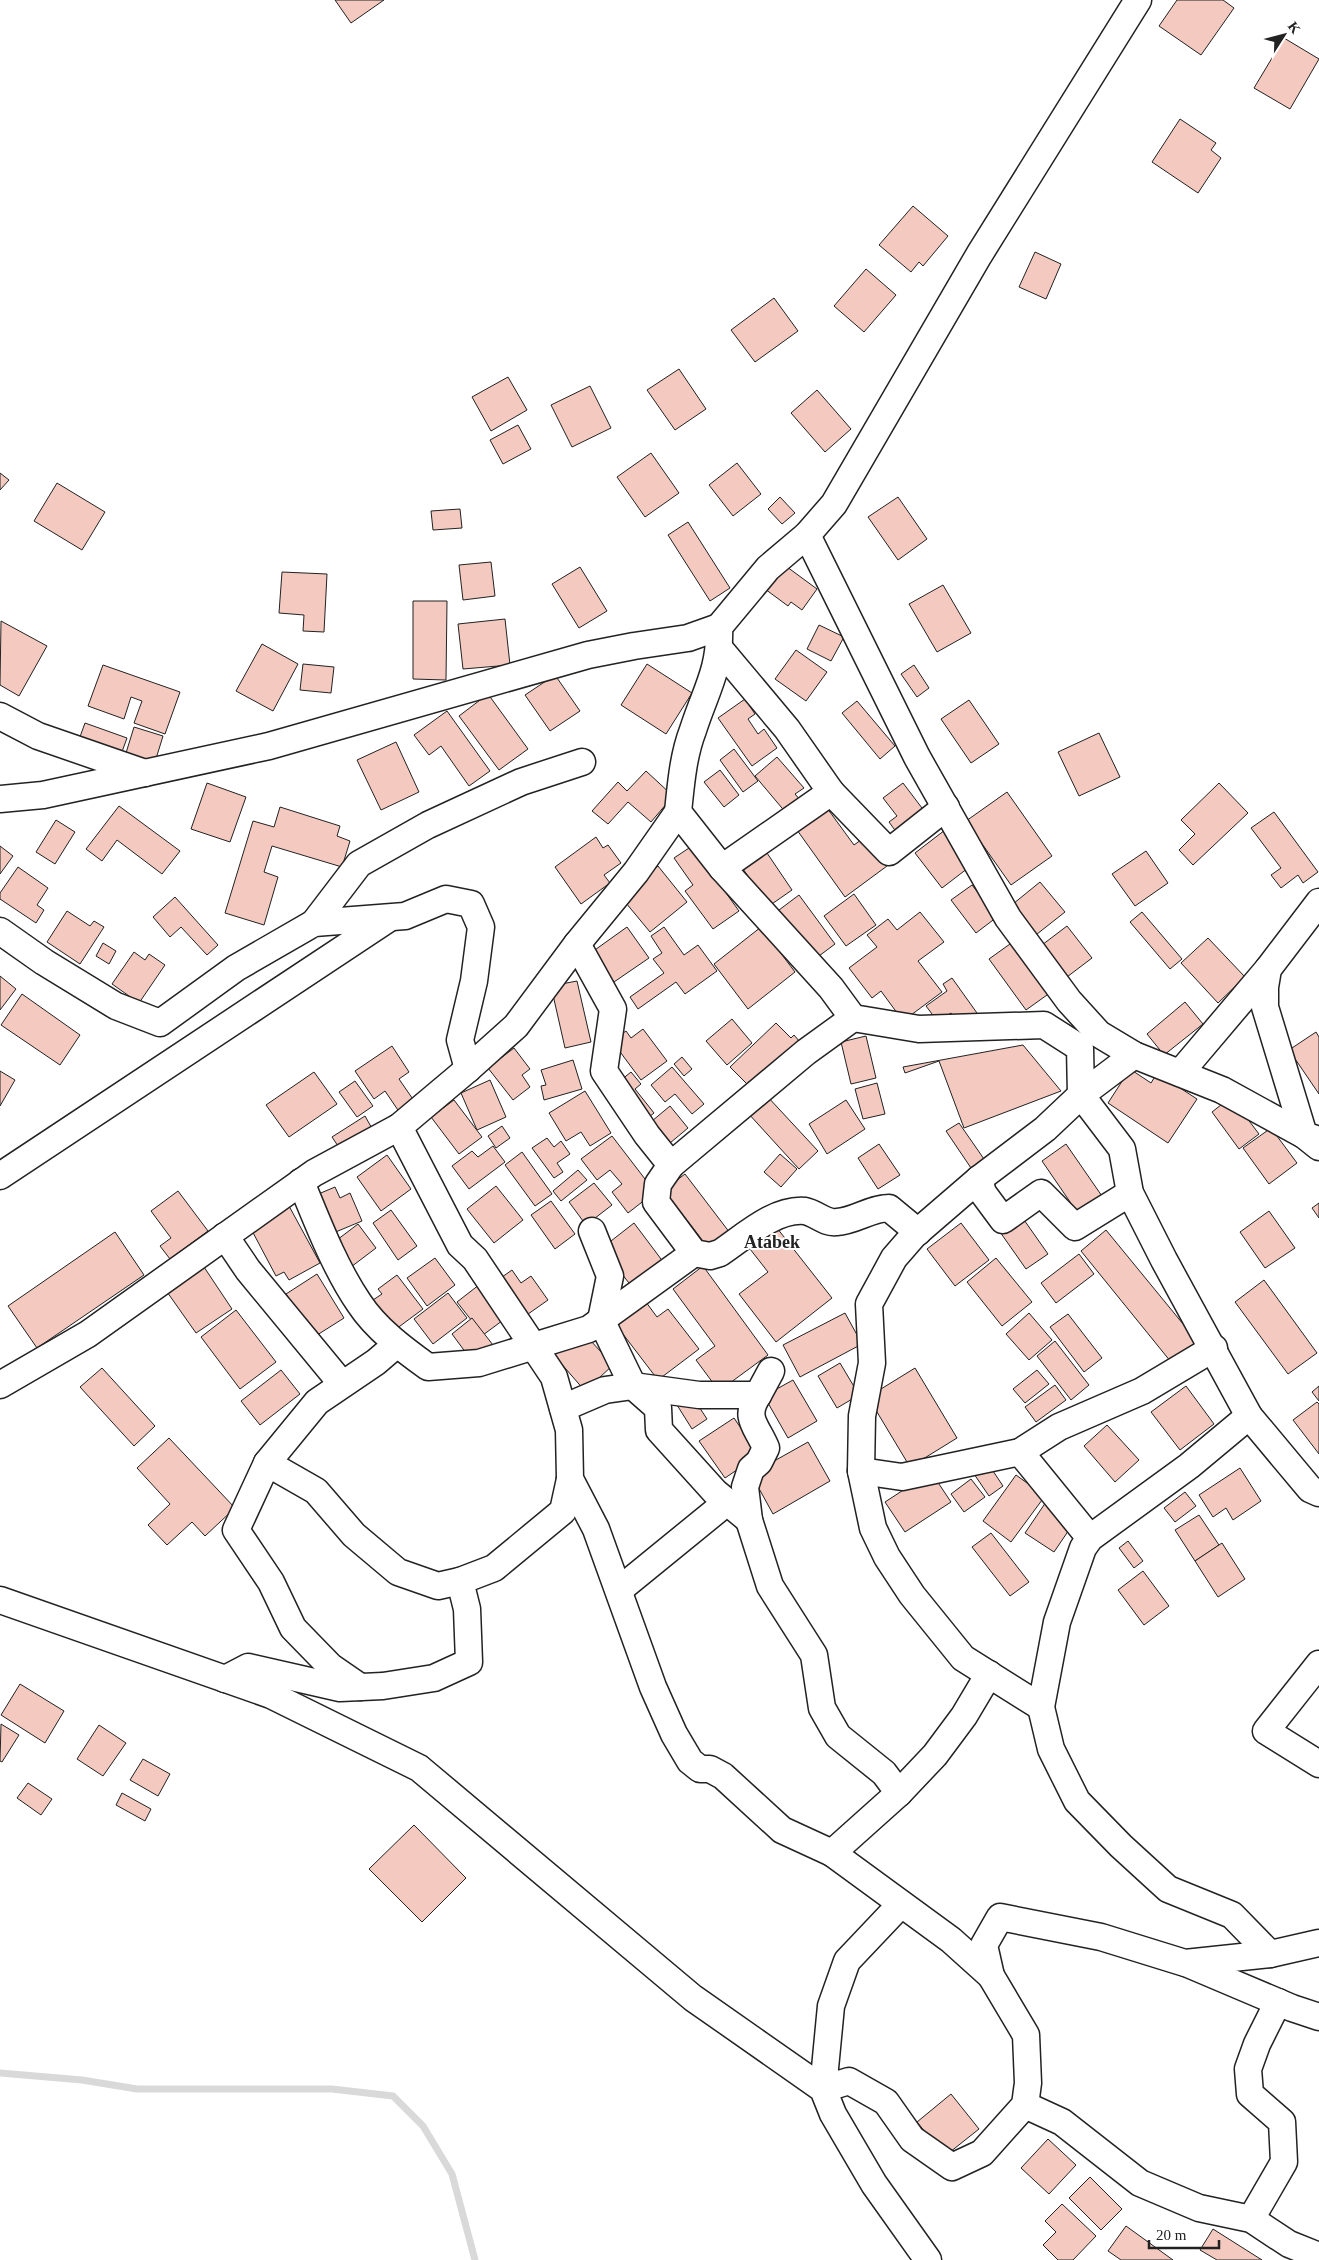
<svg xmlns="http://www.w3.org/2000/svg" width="1319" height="2260" viewBox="0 0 1319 2260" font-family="Georgia,serif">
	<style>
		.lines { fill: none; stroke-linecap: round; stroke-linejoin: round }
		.stream { stroke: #d9d9d9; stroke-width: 7 }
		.building { fill: #f3c9c0; stroke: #222 }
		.minor-casing { stroke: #222; stroke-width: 29 }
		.minor { stroke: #fff; stroke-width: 26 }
		.labels { text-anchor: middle; stroke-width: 4; stroke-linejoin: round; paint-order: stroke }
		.quarter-label { font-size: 18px; font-weight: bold; fill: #222; stroke: #fff }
	</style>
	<rect width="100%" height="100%" fill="#fff"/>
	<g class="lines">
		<!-- stream -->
		<polyline class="stream" points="0,2073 82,2080 137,2089 332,2089 393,2096 423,2126 452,2174 475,2260"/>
	</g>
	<!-- building -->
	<g class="building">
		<polygon points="335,0 384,0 351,23"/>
		<polygon points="1177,0 1223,0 1234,8 1201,55 1159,26"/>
		<polygon points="1284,38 1319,59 1290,109 1254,88"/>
		<polygon points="1180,119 1216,143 1211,150 1221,158 1198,193 1152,162"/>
		<polygon points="913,206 948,236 923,266 919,262 911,272 879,245"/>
		<polygon points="1035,252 1061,264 1046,299 1019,287"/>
		<polygon points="866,269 896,295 864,332 834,306"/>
		<polygon points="774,298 798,331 755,362 731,330"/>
		<polygon points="679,369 706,409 675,430 647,390"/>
		<polygon points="508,377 527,410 491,431 472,397"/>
		<polygon points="590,386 611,428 572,447 551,405"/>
		<polygon points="817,390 851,429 825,452 791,413"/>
		<polygon points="518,425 531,449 503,464 490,440"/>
		<polygon points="651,453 679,493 645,517 617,477"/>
		<polygon points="737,463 761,494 733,516 709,485"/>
		<polygon points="0,473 9,480 0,490"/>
		<polygon points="57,483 105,512 82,550 34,521"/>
		<polygon points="780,497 795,513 782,524 768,509"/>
		<polygon points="898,497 927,539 898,560 868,517"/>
		<polygon points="460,509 462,528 433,530 431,511"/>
		<polygon points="688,522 730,588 710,601 668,535"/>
		<polygon points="491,562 495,596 463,600 459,565"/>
		<polygon points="783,564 817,589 802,610 791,602 788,606 765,589"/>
		<polygon points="580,567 607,611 579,628 552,584"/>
		<polygon points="282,572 327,574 324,632 303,631 304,615 279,613"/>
		<polygon points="943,585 971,633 937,652 909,604"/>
		<polygon points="413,601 447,601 446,680 413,679"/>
		<polygon points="505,619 510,665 463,669 458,624"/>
		<polygon points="1,621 47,646 19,696 0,685"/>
		<polygon points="819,625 844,637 831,661 807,649"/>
		<polygon points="262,644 298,664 273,711 236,691"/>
		<polygon points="796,650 827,672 806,701 775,679"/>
		<polygon points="303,664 334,667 331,693 300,690"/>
		<polygon points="647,664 692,693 666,734 621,705"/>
		<polygon points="103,665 180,692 165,734 134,723 142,701 131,697 124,719 88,706"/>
		<polygon points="914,665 929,688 917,697 901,674"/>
		<polygon points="555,675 580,711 550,731 525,695"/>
		<polygon points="488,694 528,749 499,770 459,716"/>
		<polygon points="745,699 755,714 748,719 758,734 764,729 777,748 752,766 718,718"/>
		<polygon points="969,700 999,744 971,763 941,719"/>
		<polygon points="857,701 895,746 880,759 842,713"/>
		<polygon points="447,711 490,771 469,786 441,746 429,755 414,735"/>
		<polygon points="85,723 127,738 119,760 77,745"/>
		<polygon points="134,727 163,736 155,762 126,753"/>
		<polygon points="1099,733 1120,777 1079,796 1058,752"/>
		<polygon points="396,742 419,792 381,810 357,760"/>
		<polygon points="734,749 758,781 743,792 720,760"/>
		<polygon points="777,757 804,788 795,794 801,801 787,814 755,776"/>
		<polygon points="720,770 739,795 724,807 704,782"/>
		<polygon points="646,771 673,796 651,822 628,802 608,824 592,811 618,782 627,791"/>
		<polygon points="207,783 246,797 230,842 191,829"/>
		<polygon points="903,783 925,812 897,833 889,822 897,816 883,798"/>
		<polygon points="1219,783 1248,813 1193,865 1179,850 1195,834 1181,820"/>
		<polygon points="1007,792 1052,856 1011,885 966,821"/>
		<polygon points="119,806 180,851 162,874 117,840 102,861 86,849"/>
		<polygon points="280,807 340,826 337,836 350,841 342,867 272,846 264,872 278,877 264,925 225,913 253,821 274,827"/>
		<polygon points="827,808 854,845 865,837 887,866 845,897 797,830"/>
		<polygon points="1274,812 1318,872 1303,883 1298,875 1281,888 1271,875 1281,868 1251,828"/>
		<polygon points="56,820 75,832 55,864 36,852"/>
		<polygon points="945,830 972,865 942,888 915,853"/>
		<polygon points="596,837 603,848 608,845 621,863 604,875 610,883 581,904 555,867"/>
		<polygon points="0,846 13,856 0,874"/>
		<polygon points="692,846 739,911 713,929 685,891 693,885 674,858"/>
		<polygon points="1146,851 1168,883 1135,906 1112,874"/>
		<polygon points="767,853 792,890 769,906 743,869"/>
		<polygon points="658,866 687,902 650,932 621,897"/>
		<polygon points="18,867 48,888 37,905 44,910 36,923 0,899 0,893"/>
		<polygon points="1040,882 1065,912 1032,938 1008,908"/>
		<polygon points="972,885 983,899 1001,914 976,933 951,900"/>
		<polygon points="854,894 876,925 846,946 824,916"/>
		<polygon points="799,895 835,944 811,962 775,913"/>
		<polygon points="175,897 218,945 207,955 181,927 170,937 153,917"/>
		<polygon points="67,911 90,926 94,921 104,927 80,964 47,942"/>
		<polygon points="920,912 944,942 918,961 942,992 903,1021 881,991 872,998 849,968 877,947 867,935 888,919 897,930"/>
		<polygon points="1142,912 1182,959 1170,969 1130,922"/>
		<polygon points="1067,926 1092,958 1063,980 1038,948"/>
		<polygon points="627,927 649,958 614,982 592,952"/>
		<polygon points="664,927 684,955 698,945 717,971 685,994 676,982 638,1009 630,997 664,973 653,959 662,953 651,936"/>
		<polygon points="761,927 795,972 748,1009 714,964"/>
		<polygon points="1208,938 1245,977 1218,1003 1181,963"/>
		<polygon points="1017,939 1054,990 1026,1010 989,959"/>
		<polygon points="103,943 116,951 109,964 96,956"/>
		<polygon points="134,952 145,960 149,954 165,965 139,1003 112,984"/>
		<polygon points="0,976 16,989 0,1010"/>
		<polygon points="952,978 977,1013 960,1025 951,1013 938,1022 926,1006 947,991 943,984"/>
		<polygon points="577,981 591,1042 565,1048 551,986"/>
		<polygon points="22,994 80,1035 60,1065 1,1025"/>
		<polygon points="1185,1002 1203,1024 1164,1055 1147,1034"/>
		<polygon points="732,1019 752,1043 727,1065 706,1041"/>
		<polygon points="776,1023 791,1038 794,1035 800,1042 751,1088 730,1067"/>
		<polygon points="643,1029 667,1061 641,1080 612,1041 626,1031 631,1038"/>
		<polygon points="1316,1032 1319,1037 1319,1094 1289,1050"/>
		<polygon points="866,1036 876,1078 851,1084 841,1042"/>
		<polygon points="1023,1045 1061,1091 964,1128 939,1061 905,1073 903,1067"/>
		<polygon points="392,1046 409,1072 399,1079 419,1108 404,1119 385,1091 374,1099 355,1071"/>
		<polygon points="514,1048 530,1069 522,1075 530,1087 513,1100 488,1068"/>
		<polygon points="682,1057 692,1069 684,1076 674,1064"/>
		<polygon points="573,1060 582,1089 544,1100 541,1086 546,1085 541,1070"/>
		<polygon points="672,1067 704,1104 692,1114 675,1094 665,1102 651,1085"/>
		<polygon points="1130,1069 1151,1083 1157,1073 1197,1099 1168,1143 1108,1103"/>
		<polygon points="0,1071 15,1080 0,1106"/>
		<polygon points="314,1072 337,1104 289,1137 266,1105"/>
		<polygon points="631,1072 641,1084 635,1089 654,1113 644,1121 615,1085"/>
		<polygon points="490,1080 506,1117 477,1130 461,1093"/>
		<polygon points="355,1081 373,1106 357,1117 339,1092"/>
		<polygon points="877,1083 885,1114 863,1119 855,1089"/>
		<polygon points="585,1091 611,1133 590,1146 581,1132 566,1141 549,1113"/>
		<polygon points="766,1095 818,1151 799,1169 747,1112"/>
		<polygon points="1231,1097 1259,1134 1239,1149 1212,1112"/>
		<polygon points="454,1100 482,1137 459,1154 431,1117"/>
		<polygon points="846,1100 865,1129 827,1154 809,1124"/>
		<polygon points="670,1106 688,1128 664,1148 646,1126"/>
		<polygon points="365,1116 374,1132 342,1152 332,1137"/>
		<polygon points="959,1123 984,1159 971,1168 946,1131"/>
		<polygon points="502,1126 510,1138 496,1148 488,1136"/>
		<polygon points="1271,1128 1297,1163 1269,1184 1243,1148"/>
		<polygon points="612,1136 655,1192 628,1213 612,1192 622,1184 610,1170 597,1180 581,1159"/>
		<polygon points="547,1138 554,1147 561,1141 570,1154 557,1163 563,1172 554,1178 532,1148"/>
		<polygon points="879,1144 900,1175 878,1189 858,1158"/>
		<polygon points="1066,1144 1104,1199 1079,1215 1042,1161"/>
		<polygon points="493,1146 505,1162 469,1189 452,1166 472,1151 478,1157"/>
		<polygon points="522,1152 552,1194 535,1206 505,1165"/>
		<polygon points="780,1154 797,1169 781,1187 764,1172"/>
		<polygon points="387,1155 411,1189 381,1211 357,1177"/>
		<polygon points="578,1170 587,1180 561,1201 553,1191"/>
		<polygon points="685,1174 730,1233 709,1249 664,1190"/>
		<polygon points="594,1183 612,1205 586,1225 569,1202"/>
		<polygon points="496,1186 523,1220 494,1243 467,1209"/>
		<polygon points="335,1187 340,1198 350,1193 362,1221 326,1236 309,1198"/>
		<polygon points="178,1191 208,1231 170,1259 160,1246 171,1238 151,1211"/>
		<polygon points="551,1201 575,1234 555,1249 531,1215"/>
		<polygon points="1319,1203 1319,1218 1312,1208"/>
		<polygon points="289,1206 320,1263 289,1280 284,1272 276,1276 250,1227"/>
		<polygon points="391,1210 417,1246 398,1260 373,1223"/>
		<polygon points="1269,1211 1295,1248 1265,1268 1240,1232"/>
		<polygon points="1022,1217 1048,1254 1026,1269 1000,1232"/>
		<polygon points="634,1223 664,1263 632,1287 602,1248"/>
		<polygon points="961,1223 989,1260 955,1286 927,1249"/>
		<polygon points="358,1224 376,1248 347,1270 329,1246"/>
		<polygon points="777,1228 832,1298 776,1342 739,1294 768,1272 750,1249"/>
		<polygon points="1106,1230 1197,1341 1171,1362 1081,1251"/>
		<polygon points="115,1232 144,1275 37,1348 8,1306"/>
		<polygon points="1079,1254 1094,1274 1056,1303 1041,1283"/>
		<polygon points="435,1258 455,1285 427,1306 407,1278"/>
		<polygon points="996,1258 1032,1302 1002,1326 967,1282"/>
		<polygon points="202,1264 232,1309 196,1333 165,1289"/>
		<polygon points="703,1266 768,1355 719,1391 696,1360 715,1346 673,1289"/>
		<polygon points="512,1270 521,1283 531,1276 548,1300 521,1319 495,1282"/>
		<polygon points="317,1274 344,1318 314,1337 286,1294"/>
		<polygon points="397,1275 423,1309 392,1332 370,1302 382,1294 378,1289"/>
		<polygon points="1264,1280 1317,1353 1288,1374 1235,1302"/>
		<polygon points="484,1281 510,1315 483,1335 457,1302"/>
		<polygon points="448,1293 467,1318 433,1344 414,1319"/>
		<polygon points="643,1298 657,1317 668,1309 699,1349 658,1380 613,1321"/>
		<polygon points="236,1310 276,1362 240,1389 201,1337"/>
		<polygon points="845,1313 862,1344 800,1377 783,1345"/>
		<polygon points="1029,1313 1052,1340 1029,1360 1006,1334"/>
		<polygon points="1068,1314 1102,1358 1084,1372 1050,1327"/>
		<polygon points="472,1318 493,1345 472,1361 452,1334"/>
		<polygon points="579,1328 613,1365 585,1391 552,1353"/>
		<polygon points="1055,1341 1089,1385 1071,1400 1037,1356"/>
		<polygon points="840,1363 859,1395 837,1408 818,1376"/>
		<polygon points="102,1368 155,1426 134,1446 80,1387"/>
		<polygon points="915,1368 957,1438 910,1467 868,1397"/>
		<polygon points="281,1370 300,1394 260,1425 241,1401"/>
		<polygon points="1037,1370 1049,1384 1025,1403 1013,1389"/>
		<polygon points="793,1380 817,1421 788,1438 764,1396"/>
		<polygon points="1055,1385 1066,1400 1036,1422 1025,1407"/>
		<polygon points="1186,1386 1214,1424 1180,1450 1151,1412"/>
		<polygon points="1319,1386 1319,1401 1312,1392"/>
		<polygon points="692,1396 707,1419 692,1429 677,1405"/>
		<polygon points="1317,1402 1319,1404 1319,1454 1293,1420"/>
		<polygon points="734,1418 759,1455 725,1478 699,1441"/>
		<polygon points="1107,1425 1139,1460 1115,1482 1084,1446"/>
		<polygon points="169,1438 235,1508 205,1536 192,1522 167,1545 148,1525 170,1504 137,1468"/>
		<polygon points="808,1442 830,1481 773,1514 751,1474"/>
		<polygon points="989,1465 1003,1486 989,1496 974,1474"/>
		<polygon points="1240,1468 1261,1501 1233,1520 1226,1508 1213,1517 1199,1495"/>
		<polygon points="931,1472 951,1502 905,1532 885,1502"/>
		<polygon points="1016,1475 1045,1496 1011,1542 983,1521"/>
		<polygon points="971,1479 985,1497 964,1512 951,1494"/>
		<polygon points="1185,1492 1196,1506 1175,1522 1164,1508"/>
		<polygon points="1046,1502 1075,1521 1054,1552 1025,1533"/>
		<polygon points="1199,1515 1219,1545 1195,1561 1175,1530"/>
		<polygon points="991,1533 1029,1582 1010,1596 972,1547"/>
		<polygon points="1128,1541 1143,1561 1134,1568 1119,1548"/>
		<polygon points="1222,1543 1245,1579 1218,1597 1195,1561"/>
		<polygon points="1143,1571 1169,1606 1144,1625 1118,1590"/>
		<polygon points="20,1684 64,1711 45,1743 1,1715"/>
		<polygon points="1,1724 19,1735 2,1762 0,1761"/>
		<polygon points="99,1725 126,1743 103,1776 77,1759"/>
		<polygon points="143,1759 170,1774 158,1796 130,1780"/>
		<polygon points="28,1783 52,1799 41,1815 17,1798"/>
		<polygon points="122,1793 151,1809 145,1821 116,1805"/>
		<polygon points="414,1825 466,1878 422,1922 369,1869"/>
		<polygon points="951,2094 979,2129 945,2156 917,2122"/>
		<polygon points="1048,2139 1076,2165 1049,2194 1021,2168"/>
		<polygon points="1090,2177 1122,2209 1101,2230 1069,2198"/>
		<polygon points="1062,2204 1096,2236 1073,2260 1058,2260 1043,2245 1056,2232 1045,2221"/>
		<polygon points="1126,2226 1173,2260 1121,2260 1108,2251"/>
		<polygon points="1213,2229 1262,2260 1217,2260 1200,2250"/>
	</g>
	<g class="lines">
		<defs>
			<g id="minor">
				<path d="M1138,0l-159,255 -145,249 -27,31 -39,33 -49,59c2,42 -14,65 -26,103 -10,26 -12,54 -15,82l44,56 109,120 22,30 66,11 125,-4 36,23 1,47 41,54 8,44 34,67 85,156 61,73 9,4"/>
				<polyline points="807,535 917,757 1008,918 1069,1001 1099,1034 1134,1055 1222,1090 1304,1135 1319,1147"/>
				<polyline points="720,649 787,729 831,792 889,852 946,807"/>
				<polyline points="0,716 38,736 145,773"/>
				<polyline points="0,799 43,795 269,746 588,655 634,646 688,638 719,627"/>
				<polyline points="722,868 831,792"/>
				<polyline points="314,923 359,864 428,825 521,782 582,762"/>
				<polyline points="0,931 44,962 116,1006 160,1023 236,968 314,923 405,916 446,899 471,904 481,927 474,981 460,1040 468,1069"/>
				<polyline points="577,944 613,1009 604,1071 647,1135 671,1165 806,1052 853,1018"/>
				<polyline points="1180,1073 1268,969"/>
				<polyline points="399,1127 460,1245 475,1259 554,1377 569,1430 570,1479 596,1529 653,1687 674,1734 690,1761 700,1769 710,1769 723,1776 782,1830 832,1853 951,1940 991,1976"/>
				<polyline points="1313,1138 1304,1135 1265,1007 1265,987 1268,969 1319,902"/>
				<path d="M671,1165l-13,19 -2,18 38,51 16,3 10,-3c24,-16 55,-45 85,-42 11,2 20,13 32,11 18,-1 34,-14 52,-14l29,24"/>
				<polyline points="0,1176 388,919"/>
				<polyline points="979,1179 983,1193 1003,1220 1041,1193 1075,1227 1130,1193"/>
				<path d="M301,1182c16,39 34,86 58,121 17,26 44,46 69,64l51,-4 110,-34 105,-76"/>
				<polyline points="592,1231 610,1276 601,1320 633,1386 658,1408 659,1430 715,1492 749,1520"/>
				<polyline points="225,1236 248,1270 342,1384"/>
				<polyline points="0,1385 88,1334 314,1173 399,1127 468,1069 516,1026 577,944 636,872 678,812"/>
				<path d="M758,1395c-15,23 -1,31 8,53l-7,14 -8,7 -6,18 4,33 21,66 44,69 8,53 16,28 46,37 15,20 -67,60"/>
				<polyline points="563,1408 605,1390 633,1386 699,1395 758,1395 771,1371"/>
				<polyline points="1249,1416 1189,1466 1090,1538 1083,1548 1057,1622 1041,1707 1051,1749 1077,1801 1121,1846 1168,1889 1232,1915 1270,1954"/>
				<polyline points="1020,1452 1090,1538"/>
				<polyline points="267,1463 316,1491 354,1535 398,1572 438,1586 460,1581"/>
				<polyline points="861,1471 902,1477 1020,1452 1059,1427 1142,1391 1214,1348"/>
				<polyline points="619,1590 727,1502"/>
				<polyline points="0,1600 271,1695 419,1768 693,1998 823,2089 833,2114 874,2184 928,2260"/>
				<polyline points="1319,1664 1266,1731 1319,1764"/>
				<polyline points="225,1679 248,1667 340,1688 383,1686 434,1678 469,1662 467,1609 460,1581 494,1568 563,1511 570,1479"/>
				<polyline points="360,1687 331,1667 293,1628 271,1582 236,1530 267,1463 317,1402 376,1362 397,1344"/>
				<polyline points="1041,1707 963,1658 912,1595 887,1557 873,1528 861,1471 862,1416 872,1363 869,1304 894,1258 914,1235 979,1179 1045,1129 1081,1095 1134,1055"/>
				<polyline points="899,1793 935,1755 964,1716 989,1674"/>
				<polyline points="901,1904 847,1961 831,2006 823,2089 849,2081 886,2102 912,2139 952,2167 982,2153 1025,2105 1028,2083 1026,2035 991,1976 984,1945 1000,1917 1101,1937 1185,1963 1270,1954 1319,1943"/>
				<polyline points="1188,1964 1292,2008 1319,2017"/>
				<polyline points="1025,2105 1062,2122 1140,2183 1199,2208 1251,2219 1289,2244 1319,2256"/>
				<polyline points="1251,2219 1284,2162 1282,2122 1250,2094 1248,2069 1257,2044 1278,2002"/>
			</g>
		</defs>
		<!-- minor casing -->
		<use href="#minor" class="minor-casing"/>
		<!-- minor -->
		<use href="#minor" class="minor"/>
	</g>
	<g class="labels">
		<!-- quarter labels -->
		<g class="quarter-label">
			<text x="772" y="1248">Atabek</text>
		</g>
	</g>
	<!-- north arrow -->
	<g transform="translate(1284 35) rotate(54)" stroke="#ffffff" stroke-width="4" paint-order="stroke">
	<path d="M0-4L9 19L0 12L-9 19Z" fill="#222222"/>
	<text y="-8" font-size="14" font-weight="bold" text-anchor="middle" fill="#222222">K</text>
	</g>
	<!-- scale -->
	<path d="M1149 2240v8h70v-8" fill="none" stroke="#222222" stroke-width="2.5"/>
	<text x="1156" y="2240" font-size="15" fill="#222222" stroke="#ffffff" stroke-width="4" paint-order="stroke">20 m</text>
</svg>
